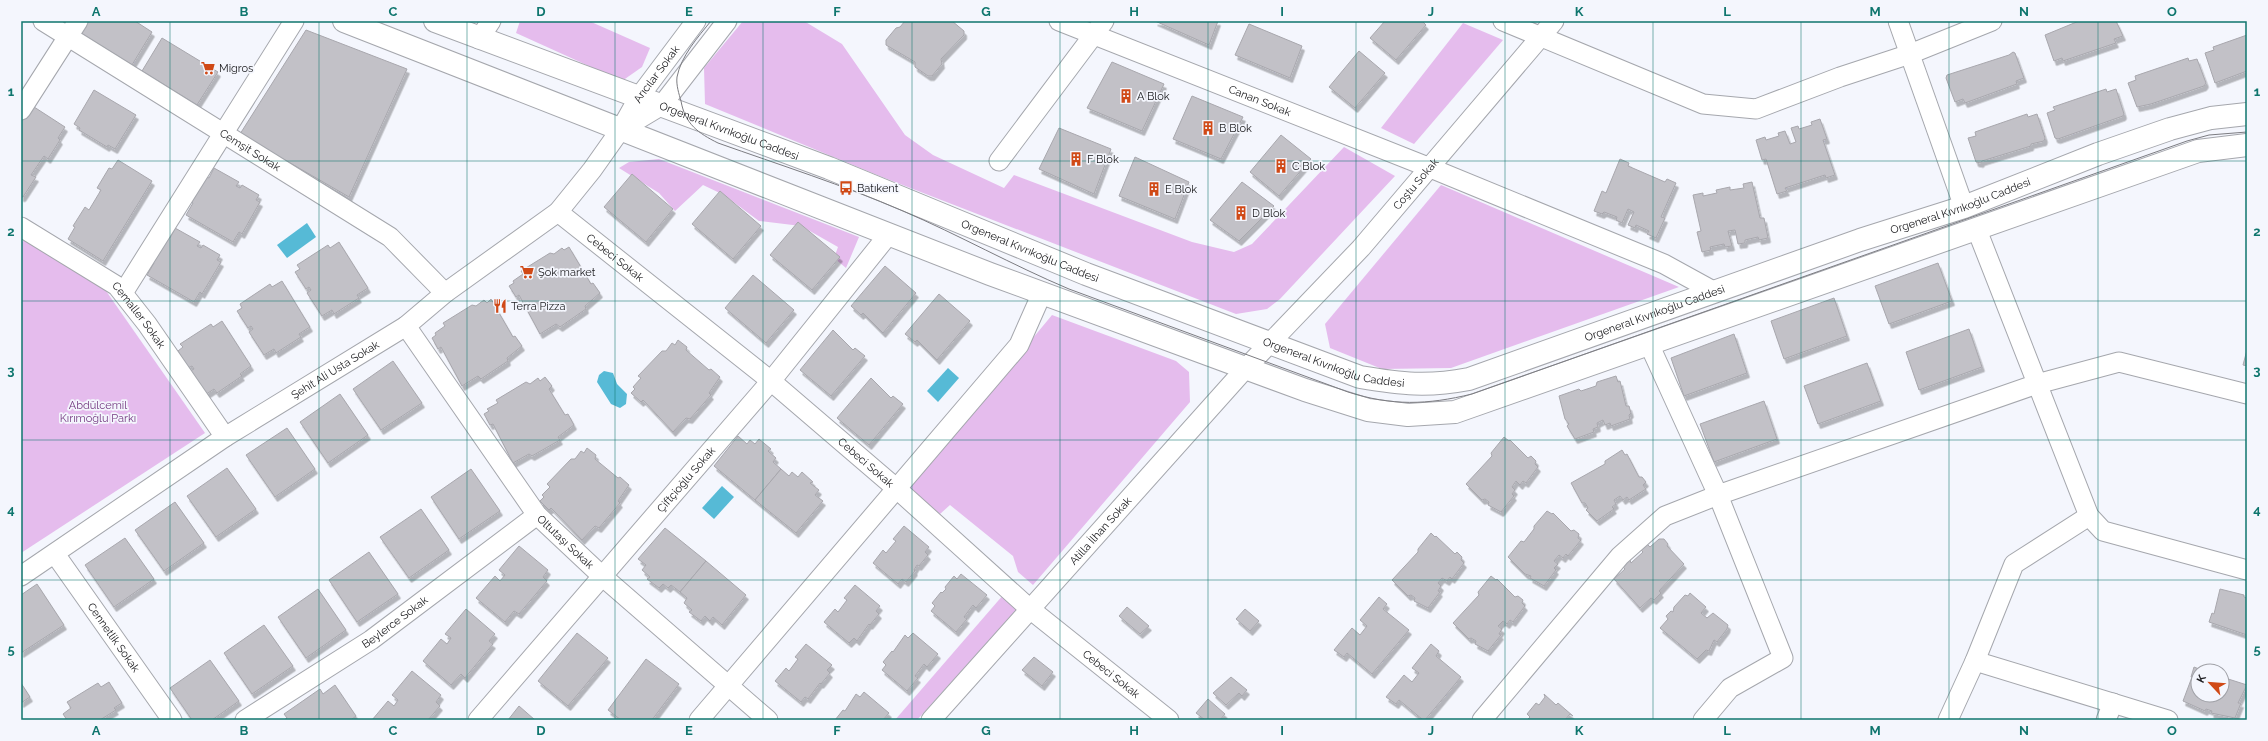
<svg xmlns="http://www.w3.org/2000/svg" width="2268" height="741" viewBox="0 0 2268 741" font-family="Raleway,sans-serif">
	<style>
		.green { fill: #e5bced }
		.water { fill: #56bad6 }
		.building { fill: #c2c1c7; stroke: #a8a7ad; filter: url(#shadow) }
		.lines { fill: none; stroke-linecap: round; stroke-linejoin: round }
		.street-casing { stroke: #a5a7ad; stroke-width: 21 }
		.secondary-casing { stroke: #a5a7ad; stroke-width: 24 }
		.street { stroke: #fff; stroke-width: 19 }
		.secondary { stroke: #fff; stroke-width: 22 }
		.tram { stroke: #7c7c81; stroke-width: 1 }
		.grid { fill: none; stroke: #0f766e; stroke-width: 1; stroke-opacity: 0.55 }
		.labels { text-anchor: middle; stroke-width: 3.5; stroke-linejoin: round; paint-order: stroke }
		.poi-label { font-size: 11px; fill: #202023; stroke: #f4f6fd; text-anchor: start }
		.street-label { font-size: 11px; fill: #202023; stroke: #f4f6fd }
		.park-label { font-size: 11px; fill: #743880; stroke: #f4f6fd }
		.neatline { fill: none; stroke: #0f766e; stroke-width: 1.5 }
		.grid-label { font-size: 13px; text-anchor: middle; font-weight: bold; fill: #0f766e }
	</style>
	<defs>
		<filter id="shadow"><feDropShadow dx="2.5" dy="4.5" stdDeviation="0" flood-color="#0004"/></filter>
	</defs>
	<rect width="100%" height="100%" fill="#f4f6fd"/>
	<!-- green -->
	<g class="green">
		<polygon points="520,21 589,21 650,48 642,67 622,81 516,33"/>
		<polygon points="743,21 804,21 842,44 905,135 933,155 1004,188 1014,175 1192,242 1234,252 1252,244 1344,147 1395,176 1280,299 1267,309 1236,314 882,177 705,104 704,68"/>
		<polygon points="1463,23 1503,40 1414,144 1381,128"/>
		<polygon points="659,159 859,237 846,268 834,258 838,247 801,226 759,221 724,195 703,185 675,211 659,193 619,168 629,162"/>
		<polygon points="1441,185 1679,287 1451,368 1382,369 1330,348 1325,324"/>
		<polygon points="30,235 104,288 205,433 21,553 21,243"/>
		<polygon points="1052,315 1176,361 1189,372 1190,402 1033,585 1018,572 1013,556 950,505 940,514 908,489"/>
		<polygon points="1004,594 1017,609 917,720 895,720"/>
	</g>
	<!-- water -->
	<g class="water">
		<polygon points="307,223 316,237 287,258 277,245"/>
		<polygon points="948,368 959,378 938,402 927,391"/>
		<polygon points="604,371 613,373 617,384 627,394 626,404 620,408 611,404 597,382 599,375"/>
		<polygon points="722,486 734,497 714,519 702,508"/>
	</g>
	<!-- building -->
	<g class="building">
		<polygon points="82,21 135,21 152,32 132,65 76,30"/>
		<polygon points="905,21 952,21 964,31 964,35 941,59 942,64 932,76 928,76 915,67 915,62 886,45 886,40 896,28 900,27"/>
		<polygon points="1155,21 1218,21 1209,45"/>
		<polygon points="1385,21 1422,21 1426,25 1396,60 1370,38"/>
		<polygon points="2079,21 2116,21 2123,36 2114,39 2116,43 2063,61 2062,58 2054,61 2045,35"/>
		<polygon points="1249,24 1302,46 1290,78 1235,55"/>
		<polygon points="306,30 407,69 349,197 240,134"/>
		<polygon points="2247,35 2247,71 2215,83 2205,53 2214,50 2213,47"/>
		<polygon points="162,38 218,72 197,105 142,71"/>
		<polygon points="1359,51 1385,73 1355,108 1329,87"/>
		<polygon points="2013,52 2015,53 2024,78 2016,81 2017,84 1965,103 1963,99 1955,102 1946,78 1947,75 2009,55"/>
		<polygon points="2188,58 2189,61 2197,59 2206,83 2204,86 2151,104 2137,107 2128,83 2136,80 2135,76"/>
		<polygon points="1112,62 1164,84 1142,131 1087,108"/>
		<polygon points="2106,89 2107,92 2116,89 2124,114 2123,116 2058,139 2055,138 2047,113 2055,110 2053,107"/>
		<polygon points="94,90 136,115 115,149 108,145 107,147 79,130 80,128 74,124"/>
		<polygon points="1192,96 1243,117 1221,159 1173,139"/>
		<polygon points="31,105 65,127 58,138 60,140 48,159 44,156 31,175 36,177 23,197 21,197 21,120"/>
		<polygon points="2027,114 2028,117 2037,114 2045,138 2044,141 2031,144 2031,146 1982,161 1981,163 1976,162 1968,138 1976,136 1975,132"/>
		<polygon points="1820,119 1827,139 1823,140 1835,175 1826,178 1825,175 1785,188 1787,191 1777,194 1766,159 1762,160 1756,140 1765,137 1766,140 1779,136 1778,133 1785,131 1790,144 1796,142 1791,128 1798,126 1799,129 1812,125 1811,122"/>
		<polygon points="1059,128 1111,149 1094,194 1039,169"/>
		<polygon points="1281,135 1311,159 1279,196 1250,172"/>
		<polygon points="1135,157 1189,182 1175,219 1119,196"/>
		<polygon points="1620,159 1629,163 1628,166 1665,182 1667,179 1676,183 1661,217 1665,218 1656,238 1647,234 1649,231 1636,225 1635,228 1628,225 1634,212 1628,209 1622,223 1616,220 1617,217 1604,212 1602,214 1594,211 1602,191 1606,193"/>
		<polygon points="118,160 152,181 103,261 68,239 75,227 73,226 85,207 89,210 101,190 97,188 109,168 112,169"/>
		<polygon points="214,168 239,182 236,186 240,188 242,185 259,195 256,200 260,202 242,234 239,232 233,242 186,215 193,203 190,201 205,176 209,178"/>
		<polygon points="632,174 673,209 646,242 604,207"/>
		<polygon points="1242,182 1274,206 1239,241 1210,220"/>
		<polygon points="1752,182 1760,218 1764,218 1768,238 1759,240 1758,237 1745,240 1745,243 1738,244 1735,230 1728,231 1732,246 1725,247 1724,244 1710,247 1711,250 1702,252 1697,232 1701,231 1693,195 1703,193 1703,196 1717,193 1716,190 1730,187 1730,190 1744,188 1743,184"/>
		<polygon points="720,191 761,226 733,259 692,224"/>
		<polygon points="798,222 840,257 812,290 770,255"/>
		<polygon points="175,228 200,242 197,246 201,248 203,245 220,255 217,260 221,262 202,294 200,292 194,302 147,275 154,263 151,262 166,236 170,238"/>
		<polygon points="339,242 368,288 357,295 359,298 334,314 332,310 322,316 307,293 311,290 309,287 306,289 295,272 300,269 297,265 328,245 330,248"/>
		<polygon points="569,247 591,284 593,283 600,293 585,306 586,309 560,327 556,324 540,334 519,295 516,297 509,286 514,283 513,281 523,274 521,271 550,253 554,254 562,248 564,250"/>
		<polygon points="1938,263 1952,301 1889,324 1875,286"/>
		<polygon points="885,266 916,293 883,333 863,313 861,315 851,306"/>
		<polygon points="753,275 794,310 766,343 725,308"/>
		<polygon points="282,281 310,327 299,334 301,337 276,353 274,349 264,355 249,332 253,329 251,326 248,328 237,311 242,308 240,304 270,284 272,287"/>
		<polygon points="939,294 970,321 937,360 917,340 915,342 905,334"/>
		<polygon points="1834,298 1847,336 1784,359 1771,321"/>
		<polygon points="491,299 513,337 515,336 522,346 507,358 508,361 481,379 478,376 462,386 441,347 438,349 432,338 436,335 435,333 445,326 443,323 472,305 476,306 484,300 487,303"/>
		<polygon points="222,321 251,366 240,374 242,376 217,393 214,389 205,395 190,371 194,369 192,366 188,368 178,351 183,347 180,344 211,324 213,327"/>
		<polygon points="1969,329 1982,367 1919,390 1906,352"/>
		<polygon points="833,330 853,350 855,348 865,356 831,396 800,370"/>
		<polygon points="1734,334 1747,373 1684,396 1671,358"/>
		<polygon points="678,340 687,347 686,350 709,370 711,369 720,377 709,393 711,395 690,419 686,418 673,432 643,400 641,402 631,393 635,389 633,387 641,378 638,376 662,351 666,351 672,343 675,345"/>
		<polygon points="2247,350 2247,366 2243,365"/>
		<polygon points="393,361 422,403 381,430 353,389"/>
		<polygon points="1867,363 1881,401 1818,424 1804,386"/>
		<polygon points="1616,376 1618,382 1620,381 1626,406 1629,406 1631,413 1629,415 1630,419 1611,426 1610,423 1605,425 1603,420 1597,423 1598,427 1593,429 1594,432 1575,439 1567,426 1569,424 1565,419 1559,396 1579,389 1581,391 1596,386 1597,382"/>
		<polygon points="545,377 552,386 549,389 565,415 568,414 574,425 558,437 560,440 532,456 529,454 513,463 493,424 490,425 484,414 489,411 487,409 498,403 496,400 526,382 530,384 538,378 540,381"/>
		<polygon points="871,378 891,398 893,396 903,404 869,445 837,418"/>
		<polygon points="340,394 368,435 328,463 300,422"/>
		<polygon points="1764,401 1777,439 1714,462 1700,424"/>
		<polygon points="287,428 315,469 275,497 246,455"/>
		<polygon points="738,436 747,444 750,440 755,444 759,439 771,449 768,451 776,458 773,462 781,469 755,500 714,466"/>
		<polygon points="1504,437 1509,441 1510,440 1528,458 1531,456 1536,461 1535,464 1538,467 1526,483 1523,481 1520,485 1516,481 1512,487 1515,490 1512,494 1514,496 1501,512 1488,505 1489,502 1485,499 1482,500 1466,484 1492,456 1491,453"/>
		<polygon points="587,448 596,455 595,459 618,478 620,477 629,485 618,501 620,503 599,528 595,526 582,540 551,508 549,510 540,501 544,497 542,495 550,487 547,484 571,459 575,459 581,451 584,453"/>
		<polygon points="1622,450 1625,455 1627,454 1639,477 1642,477 1646,482 1643,485 1646,489 1629,500 1627,497 1623,500 1620,496 1614,500 1616,504 1612,507 1614,509 1597,521 1586,510 1588,508 1585,503 1582,503 1571,483 1605,464 1605,461"/>
		<polygon points="227,468 256,509 216,537 187,496"/>
		<polygon points="471,469 500,511 459,539 431,497"/>
		<polygon points="781,469 789,476 792,472 798,477 802,472 813,482 810,483 819,490 815,495 823,501 796,533 755,500"/>
		<polygon points="175,502 204,543 164,571 135,530"/>
		<polygon points="421,509 449,550 409,578 380,537"/>
		<polygon points="1547,511 1552,514 1553,513 1571,531 1574,530 1579,534 1578,538 1581,540 1568,556 1566,554 1563,558 1559,555 1554,561 1558,564 1554,568 1556,570 1544,586 1530,578 1531,576 1525,574 1508,557 1521,541 1524,542 1534,529 1534,526"/>
		<polygon points="904,526 929,547 925,552 928,555 919,566 917,565 914,570 915,571 906,582 902,579 898,584 873,563 883,550 886,553 896,541 893,539"/>
		<polygon points="665,528 706,561 680,592 671,585 668,588 663,584 659,588 647,579 650,577 642,570 646,565 638,559"/>
		<polygon points="1431,533 1435,537 1436,536 1455,554 1457,552 1462,557 1461,560 1464,563 1452,579 1450,577 1447,581 1442,578 1438,583 1441,586 1438,591 1440,592 1428,608 1414,601 1415,598 1411,595 1408,596 1392,580 1418,552 1418,549"/>
		<polygon points="125,538 154,579 114,607 85,565"/>
		<polygon points="1659,539 1664,539 1668,544 1667,546 1684,564 1659,591 1661,593 1654,600 1651,598 1640,608 1614,579 1625,569 1623,567 1630,560 1631,563 1643,552 1641,550 1647,544 1650,547"/>
		<polygon points="519,546 548,570 543,577 547,581 519,614 514,611 505,622 476,598 495,576 500,581 505,575 499,570"/>
		<polygon points="369,552 398,594 357,622 329,580"/>
		<polygon points="706,561 746,595 722,625 713,617 710,621 705,616 701,621 689,612 692,610 684,603 687,598 680,592"/>
		<polygon points="961,574 987,595 976,608 973,605 964,617 967,619 956,632 931,611 935,606 932,603 941,592 942,593 946,589 945,587 954,576 957,579"/>
		<polygon points="1491,576 1496,580 1497,579 1515,597 1518,596 1523,600 1522,603 1525,606 1513,622 1510,620 1507,624 1503,621 1498,626 1502,629 1499,634 1501,635 1488,651 1475,644 1476,641 1471,638 1469,639 1453,623 1479,595 1478,592"/>
		<polygon points="37,584 64,625 21,653 21,595"/>
		<polygon points="855,585 880,606 876,611 879,614 870,625 869,624 857,641 854,638 849,643 824,622 835,609 838,612 847,600 844,598"/>
		<polygon points="318,589 346,630 306,658 278,617"/>
		<polygon points="2220,589 2244,595 2244,597 2247,598 2247,635 2209,622 2212,613 2214,614"/>
		<polygon points="1690,593 1706,607 1701,613 1707,618 1713,613 1728,625 1727,629 1717,642 1714,640 1709,651 1706,650 1697,659 1660,628 1668,619 1666,616 1671,611 1673,612 1674,607 1685,595 1688,596"/>
		<polygon points="1379,597 1387,604 1383,609 1409,630 1372,674 1347,653 1344,657 1334,650 1352,628 1360,635 1367,626 1360,620"/>
		<polygon points="1127,607 1149,626 1140,634 1119,616"/>
		<polygon points="466,609 495,634 489,641 493,644 465,678 461,674 451,685 423,661 441,639 447,644 451,638 445,634"/>
		<polygon points="1245,609 1259,621 1250,631 1236,619"/>
		<polygon points="264,625 293,666 252,694 224,653"/>
		<polygon points="577,633 608,658 568,706 538,681"/>
		<polygon points="913,633 938,654 927,667 924,664 915,676 918,678 907,691 882,670 886,665 883,662 892,651 893,652 905,635 908,638"/>
		<polygon points="806,644 832,665 827,670 830,673 821,684 820,683 808,699 805,697 801,702 775,681 786,668 789,671 798,659 795,657"/>
		<polygon points="1431,644 1439,651 1436,656 1461,677 1425,720 1423,720 1399,700 1396,704 1386,697 1404,675 1412,682 1419,673 1412,668"/>
		<polygon points="1034,657 1053,672 1042,686 1022,670"/>
		<polygon points="646,659 679,684 652,720 621,720 608,710"/>
		<polygon points="210,660 239,701 212,720 192,720 170,688"/>
		<polygon points="2194,667 2204,671 2198,671 2198,695 2222,695 2222,677 2247,685 2238,703 2241,703 2235,718 2211,713 2212,711 2206,709 2205,711 2183,701 2192,677 2191,677"/>
		<polygon points="412,671 441,695 436,702 440,706 428,720 372,720 388,701 394,706 398,700 392,695"/>
		<polygon points="1231,677 1247,690 1242,696 1239,693 1226,705 1213,693"/>
		<polygon points="109,682 122,703 114,708 116,710 100,720 67,720 63,714 71,708 67,702 98,683 101,687"/>
		<polygon points="21,683 30,697 21,703"/>
		<polygon points="335,685 356,716 351,720 284,720 287,718 284,714 320,689 323,694"/>
		<polygon points="864,692 889,713 883,720 835,720 843,710 845,711 856,694 860,697"/>
		<polygon points="1544,694 1556,705 1558,703 1573,716 1570,714 1565,720 1527,720 1530,717 1527,714 1536,703 1539,705 1545,697"/>
		<polygon points="1208,699 1225,714 1220,720 1205,720 1196,713"/>
		<polygon points="519,706 535,720 508,720"/>
	</g>
	<g class="lines">
		<defs>
			<g id="street">
				<path id="s1" d="M43,21l347,216 55,56"/>
				<path id="s2" d="M1059,21l369,146 236,97 51,28"/>
				<polyline points="1503,21 1703,104 1756,109 1840,77 1910,54 1992,21"/>
				<polyline points="1898,21 1964,207"/>
				<polyline points="479,39 491,21"/>
				<polyline points="21,110 78,21"/>
				<polyline points="622,129 662,105 727,21"/>
				<polyline points="999,161 1104,21"/>
				<path id="s3" d="M558,212l213,169 126,108 133,120 139,111"/>
				<path id="s4" d="M21,227l96,59 30,38 78,113"/>
				<polyline points="1977,230 2089,516 2103,531 2247,570"/>
				<polyline points="123,293 294,21"/>
				<path id="s5" d="M406,326l131,189 65,61 166,144"/>
				<polyline points="1649,344 1718,495 1783,658 1730,688 1703,720"/>
				<path id="s6" d="M55,554l117,166"/>
				<path id="s7" d="M21,576l204,-139 181,-111 39,-33 113,-81 34,-42 29,-41 18,-32 57,-76"/>
				<polyline points="1975,661 2168,720"/>
				<path id="s8" d="M245,720l126,-80 166,-125"/>
				<path id="s9" d="M478,720l293,-339 118,-147"/>
				<polyline points="699,720 1019,345 1042,293"/>
				<path id="s10" d="M931,720l314,-351 116,-121 193,-227"/>
				<polyline points="1482,720 1620,556 1665,516 1718,495 2037,384 2119,362 2247,394"/>
				<polyline points="1948,720 1975,661 2014,564 2089,516"/>
				<polyline points="2106,720 2113,703"/>
			</g>
			<g id="secondary">
				<polyline points="344,21 990,274 1305,390 1368,410 1408,415 1455,412 2198,151 2247,145"/>
				<path id="s11" d="M435,21l394,147 257,106 274,103c42,7 67,10 109,2l391,-139 104,-33 134,-53 72,-25 41,-11 36,-4"/>
			</g>
		</defs>
		<!-- street casing -->
		<use href="#street" class="street-casing"/>
		<!-- secondary casing -->
		<use href="#secondary" class="secondary-casing"/>
		<!-- street -->
		<use href="#street" class="street"/>
		<!-- secondary -->
		<use href="#secondary" class="secondary"/>
		<!-- tram -->
		<path class="tram" d="M711,21c-13,16 -30,35 -34,56 -1,8 2,17 4,24 4,23 17,32 37,42 62,22 125,42 185,68 56,24 109,54 166,78l279,103c44,14 79,13 124,2l715,-253 22,-6 38,-3"/>
	</g>
	<!-- grid -->
	<path class="grid" d="M170,21v699M319,21v699M467,21v699M615,21v699M763,21v699M912,21v699M1060,21v699M1208,21v699M1356,21v699M1505,21v699M1653,21v699M1801,21v699M1949,21v699M2098,21v699M21,161h2226M21,301h2226M21,440h2226M21,580h2226"/>
	<!-- icons -->
	<defs>
		<symbol id="supermarket-bare" viewBox="-9 -9 18 18"><path d="M-6-5.5h2.5l.6 2H6L4.5 2H-2.5L-4.4-4H-6ZM-1.5 3.2a1.3 1.3 0 1 0 .1 0ZM3 3.2a1.3 1.3 0 1 0 .1 0Z" fill="#d04916" stroke="#f4f6fd" stroke-width="2.5" paint-order="stroke"/></symbol>
		<symbol id="building-bare" viewBox="-9 -9 18 18"><path d="M-4-6H4V6H1V3H-1V6H-4ZM-2.5-4.3h1.7v1.8h-1.7ZM.8-4.3h1.7v1.8H.8ZM-2.5-1h1.7V.8h-1.7ZM.8-1h1.7V.8H.8Z" fill="#d04916" stroke="#f4f6fd" stroke-width="2.5" paint-order="stroke"/></symbol>
		<symbol id="bus-bare" viewBox="-9 -9 18 18"><path d="M-5-6H5V4H4V6H2V4H-2V6H-4V4H-5ZM-3.5-4V0h7V-4ZM-3.5 1.2v1.5H-2V1.2ZM2 1.2v1.5H3.5V1.2Z" fill="#d04916" stroke="#f4f6fd" stroke-width="2.5" paint-order="stroke"/></symbol>
		<symbol id="restaurant-bare" viewBox="-9 -9 18 18"><path d="M-5-6h1v4h1v-4h1v4h1v-4h1v5L-1.5 .5V6h-2V.5L-5-1ZM5-6V6H3V1.5H1.5Q1.5-4 5-6Z" fill="#d04916" stroke="#f4f6fd" stroke-width="2.5" paint-order="stroke"/></symbol>
	</defs>
	<g fill-rule="evenodd">
		<use href="#supermarket-bare" x="198" y="58" width="20" height="20"/>
		<use href="#building-bare" x="1116" y="86" width="20" height="20"/>
		<use href="#building-bare" x="1198" y="118" width="20" height="20"/>
		<use href="#building-bare" x="1066" y="149" width="20" height="20"/>
		<use href="#building-bare" x="1271" y="156" width="20" height="20"/>
		<use href="#bus-bare" x="836" y="178" width="20" height="20"/>
		<use href="#building-bare" x="1144" y="179" width="20" height="20"/>
		<use href="#building-bare" x="1231" y="203" width="20" height="20"/>
		<use href="#supermarket-bare" x="517" y="262" width="20" height="20"/>
		<use href="#restaurant-bare" x="490" y="296" width="20" height="20"/>
	</g>
	<g class="labels">
		<!-- poi labels -->
		<g class="poi-label">
			<text x="219" y="72">Migros</text>
			<text x="1137" y="100">A Blok</text>
			<text x="1219" y="132">B Blok</text>
			<text x="1087" y="163">F Blok</text>
			<text x="1292" y="170">C Blok</text>
			<text x="857" y="192">Batıkent</text>
			<text x="1165" y="193">E Blok</text>
			<text x="1252" y="217">D Blok</text>
			<text x="538" y="276">Şok market</text>
			<text x="511" y="310">Terra Pizza</text>
		</g>
		<!-- street labels -->
		<g class="street-label">
			<text dy="4" stroke="none"><textPath href="#s7" startOffset="819">Arıcılar Sokak</textPath></text>
			<text dy="4" stroke="none"><textPath href="#s2" startOffset="216">Canan Sokak</textPath></text>
			<text dy="4" stroke="none"><textPath href="#s11" startOffset="314">Orgeneral Kıvrıkoğlu Caddesi</textPath></text>
			<text dy="4" stroke="none"><textPath href="#s1" startOffset="244">Cemşit Sokak</textPath></text>
			<text dy="4" stroke="none"><textPath href="#s10" startOffset="723">Coştu Sokak</textPath></text>
			<text dy="4" stroke="none"><textPath href="#s11" startOffset="1622">Orgeneral Kıvrıkoğlu Caddesi</textPath></text>
			<text dy="4" stroke="none"><textPath href="#s11" startOffset="638">Orgeneral Kıvrıkoğlu Caddesi</textPath></text>
			<text dy="4" stroke="none"><textPath href="#s3" startOffset="73">Cebeci Sokak</textPath></text>
			<text dy="4" stroke="none"><textPath href="#s11" startOffset="1298">Orgeneral Kıvrıkoğlu Caddesi</textPath></text>
			<text dy="4" stroke="none"><textPath href="#s4" startOffset="149">Cemaller Sokak</textPath></text>
			<text dy="4" stroke="none"><textPath href="#s11" startOffset="962">Orgeneral Kıvrıkoğlu Caddesi</textPath></text>
			<text dy="4" stroke="none"><textPath href="#s7" startOffset="376">Şehit Ali Usta Sokak</textPath></text>
			<text dy="4" stroke="none"><textPath href="#s3" startOffset="397">Cebeci Sokak</textPath></text>
			<text dy="4" stroke="none"><textPath href="#s9" startOffset="318">Çiftçioğlu Sokak</textPath></text>
			<text dy="4" stroke="none"><textPath href="#s10" startOffset="254">Atilla İlhan Sokak</textPath></text>
			<text dy="4" stroke="none"><textPath href="#s5" startOffset="269">Oltutaşı Sokak</textPath></text>
			<text dy="4" stroke="none"><textPath href="#s8" startOffset="179">Beylerce Sokak</textPath></text>
			<text dy="4" stroke="none"><textPath href="#s6" startOffset="102">Cennetlik Sokak</textPath></text>
			<text dy="4" stroke="none"><textPath href="#s3" startOffset="721">Cebeci Sokak</textPath></text>
		</g>
		<!-- park labels -->
		<g class="park-label">
			<text x="98" y="409">Abdülcemil<tspan x="98" dy="13">Kırımoğlu Parkı</tspan></text>
		</g>
	</g>
	<!-- border -->
	<rect width="2268" height="741" fill="none" stroke="#f4f6fd" stroke-width="44"/>
	<!-- north arrow -->
	<g transform="translate(2210 683) rotate(296)"><circle r="19" fill="#f4f6fd" stroke="#9fa0a6"/>
	<path d="M0-3L7 15L0 10L-7 15Z" fill="#d04916"/>
	<text y="-6" font-size="11" font-weight="bold" text-anchor="middle" fill="#202023">K</text>
	</g>
	<rect x="22" y="22" width="2224" height="697" class="neatline"/>
	<g class="grid-label">
		<text x="96" y="16">A</text>
		<text x="244" y="16">B</text>
		<text x="393" y="16">C</text>
		<text x="541" y="16">D</text>
		<text x="689" y="16">E</text>
		<text x="837" y="16">F</text>
		<text x="986" y="16">G</text>
		<text x="1134" y="16">H</text>
		<text x="1282" y="16">I</text>
		<text x="1431" y="16">J</text>
		<text x="1579" y="16">K</text>
		<text x="1727" y="16">L</text>
		<text x="1875" y="16">M</text>
		<text x="2024" y="16">N</text>
		<text x="2172" y="16">O</text>
		<text x="11" y="96">1</text>
		<text x="2257" y="96">1</text>
		<text x="11" y="236">2</text>
		<text x="2257" y="236">2</text>
		<text x="11" y="375">3</text>
		<text x="2257" y="375">3</text>
		<text x="11" y="514">4</text>
		<text x="2257" y="514">4</text>
		<text x="11" y="654">5</text>
		<text x="2257" y="654">5</text>
		<text x="96" y="735">A</text>
		<text x="244" y="735">B</text>
		<text x="393" y="735">C</text>
		<text x="541" y="735">D</text>
		<text x="689" y="735">E</text>
		<text x="837" y="735">F</text>
		<text x="986" y="735">G</text>
		<text x="1134" y="735">H</text>
		<text x="1282" y="735">I</text>
		<text x="1431" y="735">J</text>
		<text x="1579" y="735">K</text>
		<text x="1727" y="735">L</text>
		<text x="1875" y="735">M</text>
		<text x="2024" y="735">N</text>
		<text x="2172" y="735">O</text>
	</g>
</svg>
